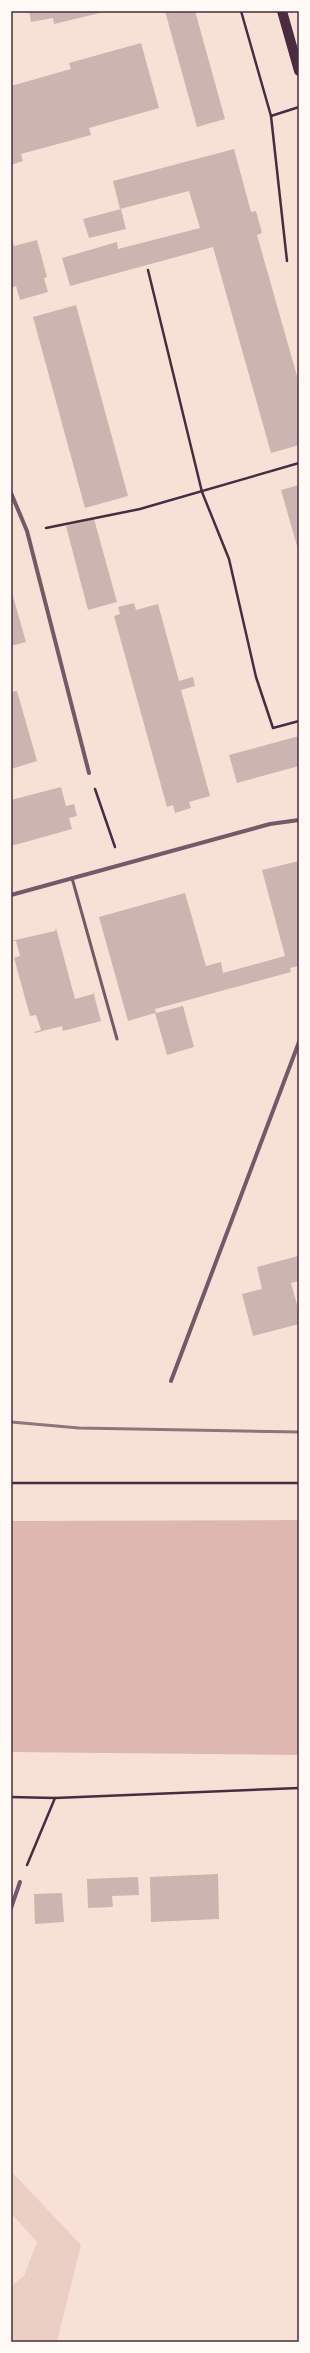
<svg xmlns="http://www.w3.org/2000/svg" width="310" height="2353" viewBox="0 0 310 2353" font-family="Rubik,sans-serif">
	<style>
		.green { fill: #ebcfc5 }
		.water { fill: #dcb8b0 }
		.building { fill: #ccb4b1 }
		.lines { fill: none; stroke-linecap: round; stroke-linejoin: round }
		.path { stroke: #4a2c40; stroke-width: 2.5 }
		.service { stroke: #755966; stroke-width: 3 }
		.minor { stroke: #755966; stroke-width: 4 }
		.primary { stroke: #4a2c40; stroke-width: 10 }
		.rail { stroke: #8f747c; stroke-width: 3 }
		.neatline { fill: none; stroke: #4a2c40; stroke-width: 1.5 }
	</style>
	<rect width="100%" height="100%" fill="#f7e1d7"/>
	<!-- green -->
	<polygon class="green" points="11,2171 81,2245 57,2342 11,2342 11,2286 24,2276 37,2242 11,2213"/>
	<!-- water -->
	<polygon class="water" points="299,1520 299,1755 11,1752 11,1521"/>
	<!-- building -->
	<g class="building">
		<polygon points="29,11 104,11 104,12 54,24 53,18 31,22"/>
		<polygon points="165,11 195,11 225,119 197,127"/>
		<polygon points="141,43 159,108 89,128 91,135 21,154 23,161 11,165 11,86 71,69 69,63"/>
		<polygon points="234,149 251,212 256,211 262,233 257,235 299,383 299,445 271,453 213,247 70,286 62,258 117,242 118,249 200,228 189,191 120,209 113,181"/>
		<polygon points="121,209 126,229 89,238 83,219"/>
		<polygon points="11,235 14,246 37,240 47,277 44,278 48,292 20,300 16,286 11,288"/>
		<polygon points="76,305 128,496 85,508 33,317"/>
		<polygon points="299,485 299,553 281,490"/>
		<polygon points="94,519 117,602 88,610 66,526"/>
		<polygon points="11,589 26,642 11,646"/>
		<polygon points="134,603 136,610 158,604 179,681 193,677 195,686 181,690 210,796 189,802 191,808 175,813 173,805 167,807 114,616 120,614 118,607"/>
		<polygon points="17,691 37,761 11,769 11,692"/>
		<polygon points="299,736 299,766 237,783 229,755"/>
		<polygon points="61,787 66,806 74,804 77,816 69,818 72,829 11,846 11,800"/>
		<polygon points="299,861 299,966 290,968 291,972 155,1009 156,1013 183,1006 194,1047 167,1055 155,1013 128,1021 99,917 185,893 206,966 221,962 223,973 285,956 262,870"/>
		<polygon points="56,928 75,999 93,994 93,991 101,1021 63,1031 62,1026 35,1033 34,1032 41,1030 36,1015 30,1016 14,958 20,956 16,941 11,941 55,931"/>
		<polygon points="298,1256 299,1281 291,1283 299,1312 299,1324 253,1336 242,1294 262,1289 257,1267"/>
		<polygon points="218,1874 219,1919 151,1922 150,1877"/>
		<polygon points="138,1877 139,1895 112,1896 113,1907 88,1908 87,1879"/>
		<polygon points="62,1893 64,1922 35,1924 34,1894"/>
	</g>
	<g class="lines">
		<!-- path -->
		<g class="path">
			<polyline points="241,11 271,116 287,261"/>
			<polyline points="271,116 299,107"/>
			<polyline points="148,270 202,492 229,559 256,677 273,728 299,721"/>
			<polyline points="46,528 140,509 299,463"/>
			<polyline points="95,789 115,847"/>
			<polyline points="11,1483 299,1483"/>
			<polyline points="11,1797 55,1798 299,1788"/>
			<polyline points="27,1865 55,1798"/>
		</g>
		<!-- service -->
		<polyline class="service" points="72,878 117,1039"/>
		<!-- minor -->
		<g class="minor">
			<polyline points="11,493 27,531 89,773"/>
			<polyline points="11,895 270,824 299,820"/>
			<polyline points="171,1381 299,1042"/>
			<polyline points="11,1908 20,1882"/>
		</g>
		<!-- primary -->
		<polyline class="primary" points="282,11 299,71"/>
		<!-- rail -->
		<polyline class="rail" points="11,1422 79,1428 299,1432"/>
	</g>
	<!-- border -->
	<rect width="310" height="2353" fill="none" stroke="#fffaf5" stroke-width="24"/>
	<rect x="12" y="12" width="286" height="2329" class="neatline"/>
</svg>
